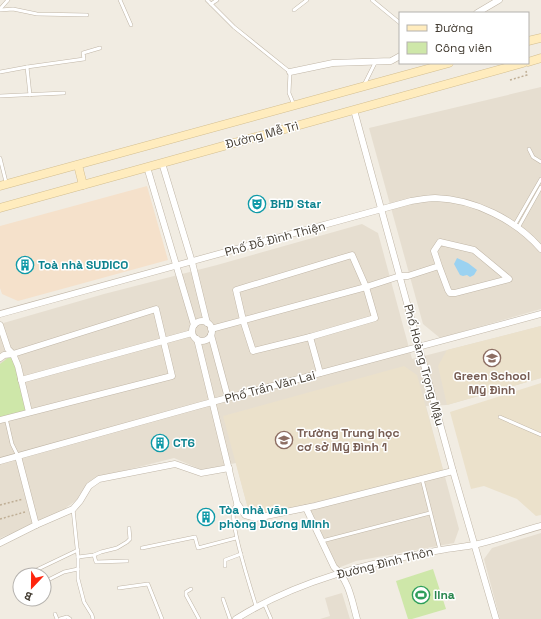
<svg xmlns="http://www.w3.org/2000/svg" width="541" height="619" viewBox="0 0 541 619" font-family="'Space Grotesk',sans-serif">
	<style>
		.residential { fill: #e6ded0 }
		.commercial { fill: #f5e1cb }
		.education { fill: #ebe1cb }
		.green { fill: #cee7a9 }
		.water { fill: #9bd2f1 }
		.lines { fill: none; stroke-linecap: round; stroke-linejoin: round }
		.lane-casing { stroke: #c0b6a7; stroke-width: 4 }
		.street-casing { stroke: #c0b6a7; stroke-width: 7 }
		.secondary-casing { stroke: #d3be90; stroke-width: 9 }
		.path { stroke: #bfae95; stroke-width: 1.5; stroke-dasharray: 2 2; stroke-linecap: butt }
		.lane { stroke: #fff; stroke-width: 3 }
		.street { stroke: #fff; stroke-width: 6 }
		.secondary { stroke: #ffecbe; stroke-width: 8 }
		.labels { text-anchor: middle; stroke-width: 3; stroke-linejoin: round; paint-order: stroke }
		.street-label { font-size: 12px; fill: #433c32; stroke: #fff }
		.culture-label { font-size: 12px; font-weight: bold; fill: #0d838f; stroke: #fff; text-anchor: start }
		.education-label { font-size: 12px; font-weight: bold; fill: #785e54; stroke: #fff }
		.leisure-label { font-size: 12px; font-weight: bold; fill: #27864d; stroke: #fff; text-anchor: start }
	</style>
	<rect width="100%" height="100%" fill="#f1ece2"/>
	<!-- residential -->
	<g class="residential">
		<polygon points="541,87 541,309 440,338 423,324 369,128"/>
		<polygon points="362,224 378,233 412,359 541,326 541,378 447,405 426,406 459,529 454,543 356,561 338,568 307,505 250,516 236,463 202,470 174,458 103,476 80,494 77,500 67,507 63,512 0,538 0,324 104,294 217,265"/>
		<polygon points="541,533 541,619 500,619 484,559 492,548"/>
		<polygon points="342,593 350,619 320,619 330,616 325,598"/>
	</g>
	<!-- commercial -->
	<polygon class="commercial" points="147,186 168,260 18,301 2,294 0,288 0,226"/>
	<!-- education -->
	<g class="education">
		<polygon points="541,326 541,378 447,405 438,366 447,350"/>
		<polygon points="404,366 417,375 443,470 307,504 250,516 223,416"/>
		<polygon points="541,383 541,515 536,516 517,499 484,486 471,489 450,412"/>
	</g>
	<!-- green -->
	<g class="green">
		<polygon points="13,354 29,412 0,420 0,364"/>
		<polygon points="433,569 446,609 412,619 408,619 396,581"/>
	</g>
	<!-- water -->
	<polygon class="water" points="457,258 468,263 477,270 474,275 470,277 467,275 463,276 460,275 454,264"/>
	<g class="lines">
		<defs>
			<g id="lane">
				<polyline points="120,0 131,25"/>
				<polyline points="207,0 234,27 290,72 289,93 294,105"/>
				<polyline points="372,0 400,23"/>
				<polyline points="211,4 217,0"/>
				<polyline points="0,9 8,0"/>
				<polyline points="0,10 13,9 37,14 87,15"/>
				<polyline points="294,10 307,0"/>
				<polyline points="27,67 30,95"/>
				<polyline points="0,72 27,67 84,59 83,53 100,48"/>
				<polyline points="364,85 376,61"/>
				<polyline points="0,96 64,93"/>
				<polyline points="529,149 533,157 541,162"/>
				<polyline points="0,158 6,182"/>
				<polyline points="514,226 541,179"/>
				<polyline points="518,228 541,187"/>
				<polyline points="500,417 541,435"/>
				<polyline points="6,418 12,444 18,456"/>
				<polyline points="422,479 440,550"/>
				<path d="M237,503c-1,2 -3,4 -3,6 -5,12 17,81 22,97"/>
				<polyline points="73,509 78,557 78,579 84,602 92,615 93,619"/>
				<polyline points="322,541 430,513"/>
				<polyline points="142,548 195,537 198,548 236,538"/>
				<polyline points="94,555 96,562 127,561"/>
				<polyline points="78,557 94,555 101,552 117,548 127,542 130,539 129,528"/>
				<polyline points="225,566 225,560 241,554"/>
				<polyline points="32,572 78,550"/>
				<polyline points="44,582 64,572 78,569"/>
				<polyline points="119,588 148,584 162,619"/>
				<polyline points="191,589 186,592 186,595 199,619"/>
				<polyline points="223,599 230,619"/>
				<polyline points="264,603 271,619"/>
				<polyline points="55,614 57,619"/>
				<polyline points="60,619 67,617 70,619"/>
			</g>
			<g id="street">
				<polyline points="477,13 499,0"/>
				<polyline points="290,72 333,63 391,61 400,56"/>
				<polyline points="354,110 453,471 496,619"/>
				<polyline points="162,163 192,262 207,323"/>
				<polyline points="147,167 194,325"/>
				<polygon points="352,255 366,287 375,318 310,337 253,351 243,320 236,290"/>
				<path d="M0,314l411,-113c8,-1 16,-3 24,-3 39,1 81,22 106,51"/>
				<circle cx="202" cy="331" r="10"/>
				<polyline points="0,325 8,349 13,354 18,366 29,412"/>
				<polyline points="211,329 366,287 400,276 408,276 439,266 448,290 450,293 455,293 509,279 474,250 440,242 434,251 439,266"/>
				<polyline points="211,335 228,398"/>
				<polyline points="310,337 320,373"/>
				<polyline points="197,339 237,503 245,515 256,518 315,506 453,471"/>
				<polyline points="0,358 4,355 13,354 156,309 172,376 0,420"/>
				<polyline points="21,380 192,333"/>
				<polyline points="0,461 201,405 541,314"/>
				<path d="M306,508l28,59c15,13 18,34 23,52"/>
				<polyline points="36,525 73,509 80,501 89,486 99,479 175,464 201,473 229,468"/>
				<polyline points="0,543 36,525 18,456"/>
				<path d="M236,619c60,-38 135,-57 205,-69 11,-2 22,-3 33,-5 22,-5 45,-13 67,-19"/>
			</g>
			<g id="secondary">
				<polyline points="528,41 541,38"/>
				<polyline points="528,62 541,58"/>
				<polyline points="78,165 83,185"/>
				<polyline points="0,186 449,63"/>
				<polyline points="0,208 523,63"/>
			</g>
		</defs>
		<!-- lane casing -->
		<use href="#lane" class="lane-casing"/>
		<!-- street casing -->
		<use href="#street" class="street-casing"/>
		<!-- secondary casing -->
		<use href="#secondary" class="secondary-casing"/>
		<!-- path -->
		<g class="path">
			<polyline points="510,80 527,75 526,71"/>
			<polyline points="0,505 23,499"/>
			<polyline points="0,519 25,512"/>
		</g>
		<!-- lane -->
		<use href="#lane" class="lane"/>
		<!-- street -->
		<use href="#street" class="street"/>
		<!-- secondary -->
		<use href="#secondary" class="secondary"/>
	</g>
	<!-- icons -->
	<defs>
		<symbol id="theatre-ring" viewBox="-11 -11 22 22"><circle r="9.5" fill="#fff" stroke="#0f9aa8" stroke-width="1.5"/><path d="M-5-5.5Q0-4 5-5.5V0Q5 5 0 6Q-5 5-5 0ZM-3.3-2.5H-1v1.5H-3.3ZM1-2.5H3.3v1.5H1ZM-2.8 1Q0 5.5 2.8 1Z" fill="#0f9aa8"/></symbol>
		<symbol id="building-ring" viewBox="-11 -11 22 22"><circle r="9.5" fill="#fff" stroke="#0f9aa8" stroke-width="1.5"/><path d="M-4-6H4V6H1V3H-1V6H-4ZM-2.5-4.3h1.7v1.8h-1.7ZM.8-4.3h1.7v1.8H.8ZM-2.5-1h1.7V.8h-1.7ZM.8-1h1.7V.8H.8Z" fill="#0f9aa8"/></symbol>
		<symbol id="school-ring" viewBox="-11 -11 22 22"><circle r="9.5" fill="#fff" stroke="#8d6e63" stroke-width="1.5"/><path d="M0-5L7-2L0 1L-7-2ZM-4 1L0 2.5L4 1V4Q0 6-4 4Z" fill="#8d6e63"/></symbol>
		<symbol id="stadium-ring" viewBox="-11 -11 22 22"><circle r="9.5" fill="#fff" stroke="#2e9e5b" stroke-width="1.5"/><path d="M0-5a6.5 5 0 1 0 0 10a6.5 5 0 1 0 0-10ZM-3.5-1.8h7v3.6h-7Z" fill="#2e9e5b"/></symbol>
	</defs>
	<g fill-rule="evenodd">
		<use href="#theatre-ring" x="247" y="194" width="20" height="20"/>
		<use href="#building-ring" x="15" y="255" width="20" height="20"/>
		<use href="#school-ring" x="482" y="348" width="20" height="20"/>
		<use href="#school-ring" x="274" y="430" width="20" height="20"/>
		<use href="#building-ring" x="150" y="433" width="20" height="20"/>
		<use href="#building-ring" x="196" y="507" width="20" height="20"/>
		<use href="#stadium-ring" x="411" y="585" width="20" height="20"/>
	</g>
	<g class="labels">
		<!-- street labels -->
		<g class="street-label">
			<text transform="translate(262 135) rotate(-15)" y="4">Đường Mễ Trì</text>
			<text transform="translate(275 239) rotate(-15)" y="4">Phố Đỗ Đình Thiện</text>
			<text transform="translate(424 365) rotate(75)" y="4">Phố Hoàng Trọng Mậu</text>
			<text transform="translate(270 387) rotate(-15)" y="4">Phố Trần Văn Lai</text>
			<text transform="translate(385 563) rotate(-14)" y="4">Đường Đình Thôn</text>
		</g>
		<!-- culture labels -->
		<g class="culture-label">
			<text x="270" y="208">BHD Star</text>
			<text x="38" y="269">Toà nhà SUDICO</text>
			<text x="173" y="447">CT6</text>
			<text x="219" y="514">Tòa nhà văn<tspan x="219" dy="14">phòng Dương Minh</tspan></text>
		</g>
		<!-- education labels -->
		<g class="education-label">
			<text x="492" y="380">Green School<tspan x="492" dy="14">Mỹ Đình</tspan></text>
			<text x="297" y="437" text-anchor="start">Trường Trung học<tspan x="297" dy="14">cơ sở Mỹ Đình 1</tspan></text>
		</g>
		<!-- leisure labels -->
		<g class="leisure-label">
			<text x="434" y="599">lina</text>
		</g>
	</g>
	<!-- legend -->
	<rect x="399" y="12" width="130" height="52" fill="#ffffff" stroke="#b4b1ad"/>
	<rect x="407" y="25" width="20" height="6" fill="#ffecbe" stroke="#b4b1ad"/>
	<text x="435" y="32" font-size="12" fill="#433c32">Đường</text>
	<rect x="407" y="42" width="20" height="12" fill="#cee7a9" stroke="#b4b1ad"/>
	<text x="435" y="52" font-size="12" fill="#433c32">Công viên</text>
	<!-- north arrow -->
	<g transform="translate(32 587) rotate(202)"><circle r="19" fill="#ffffff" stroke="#b4b1ad"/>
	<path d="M0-3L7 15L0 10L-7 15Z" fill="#fe240c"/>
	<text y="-6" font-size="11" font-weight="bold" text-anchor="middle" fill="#433c32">B</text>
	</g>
</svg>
